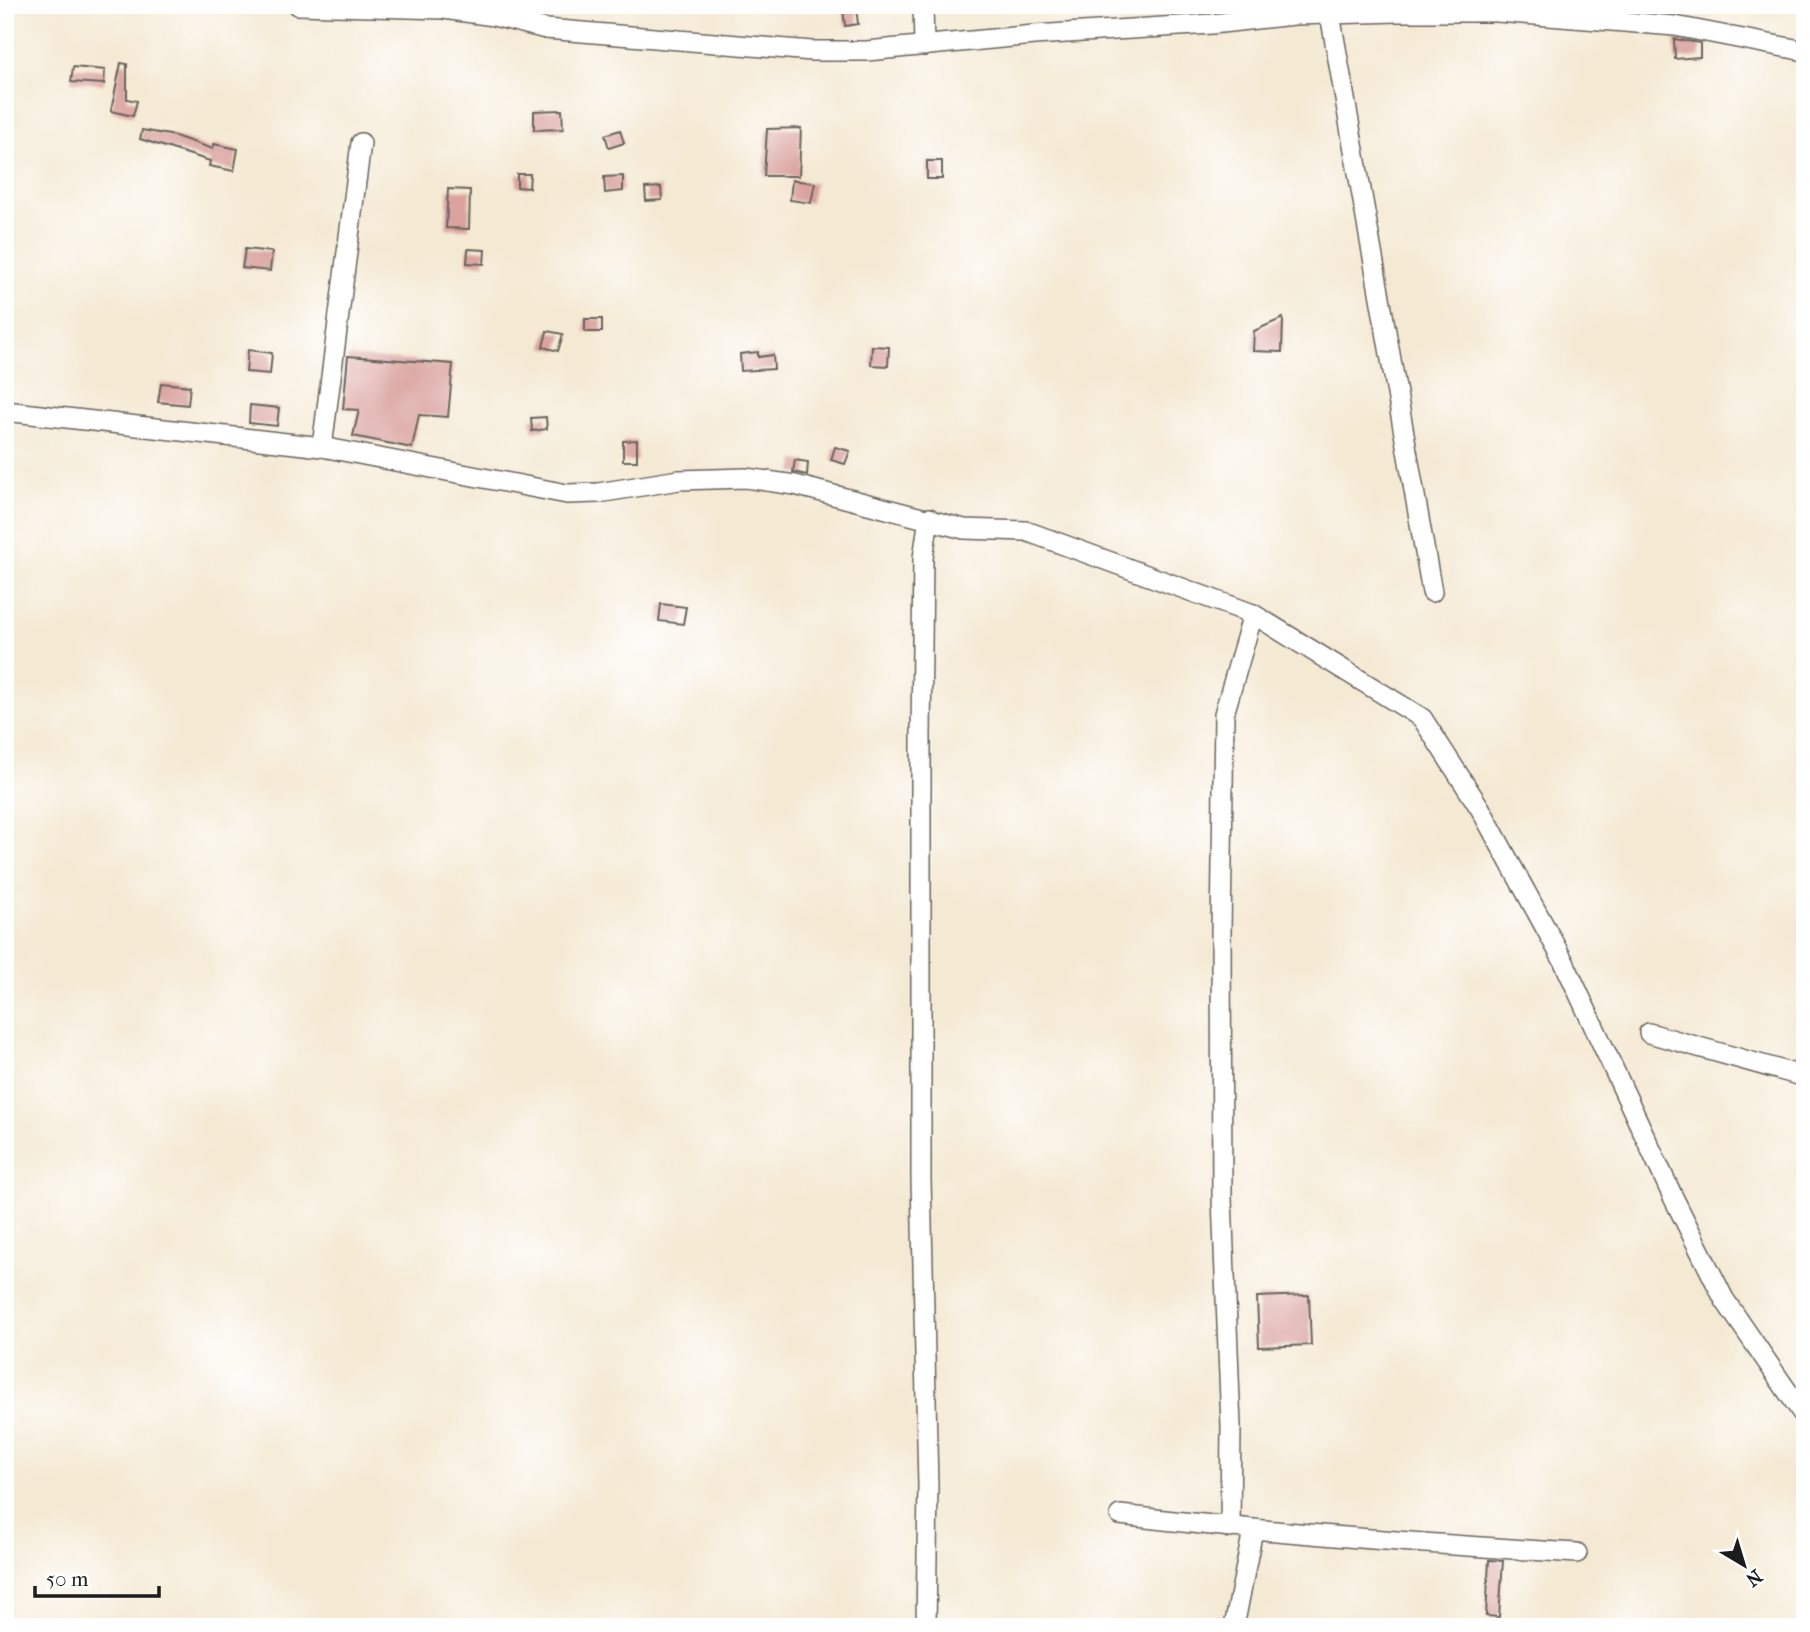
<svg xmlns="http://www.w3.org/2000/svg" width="1810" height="1632" viewBox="0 0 1810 1632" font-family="'IM FELL French Canon',serif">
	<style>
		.building { fill: #daa39f }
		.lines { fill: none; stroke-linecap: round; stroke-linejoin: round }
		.minor-casing { stroke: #68645c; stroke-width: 22 }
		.minor { stroke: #fff; stroke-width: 19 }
	</style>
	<rect width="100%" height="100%" fill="#fff"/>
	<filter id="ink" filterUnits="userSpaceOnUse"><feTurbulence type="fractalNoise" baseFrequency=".0143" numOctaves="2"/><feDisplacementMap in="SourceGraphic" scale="14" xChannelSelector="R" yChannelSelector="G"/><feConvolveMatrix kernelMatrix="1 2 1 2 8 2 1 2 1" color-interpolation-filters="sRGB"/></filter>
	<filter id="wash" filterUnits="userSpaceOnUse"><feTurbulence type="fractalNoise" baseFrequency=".00686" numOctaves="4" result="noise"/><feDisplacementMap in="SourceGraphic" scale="28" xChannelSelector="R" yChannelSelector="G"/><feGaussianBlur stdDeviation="1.57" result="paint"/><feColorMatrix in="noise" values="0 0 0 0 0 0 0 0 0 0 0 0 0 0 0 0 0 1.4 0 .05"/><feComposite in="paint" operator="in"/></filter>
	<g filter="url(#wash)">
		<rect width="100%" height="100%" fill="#f4e9d3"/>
		<g id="blocks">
			<!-- building -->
			<g class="building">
				<polygon points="856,7 858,24 845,26 843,9"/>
				<polygon points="1674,39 1700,43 1700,57 1675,59"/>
				<polygon points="121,63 127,64 127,99 137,101 133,116 111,111"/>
				<polygon points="73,67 105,70 104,84 71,82"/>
				<polygon points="562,110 563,129 534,130 534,111"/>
				<polygon points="801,128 799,176 764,176 767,129"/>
				<polygon points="142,130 175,136 213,149 214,144 238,149 234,171 209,166 210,161 140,139"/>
				<polygon points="620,130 624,143 609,148 605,135"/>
				<rect x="927" y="161" width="15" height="18"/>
				<polygon points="517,174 530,174 529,188 517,187"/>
				<polygon points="623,176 623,191 605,193 604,177"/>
				<polygon points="792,180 815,183 811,203 790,200"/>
				<polygon points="661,187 662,200 646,201 645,188"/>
				<polygon points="448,189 470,190 469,229 446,228"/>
				<polygon points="245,249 272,252 270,271 242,268"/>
				<polygon points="468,249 485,250 484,264 467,263"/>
				<polygon points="1283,318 1282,352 1253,351 1254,331"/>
				<rect x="585" y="319" width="17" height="13"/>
				<polygon points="547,331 563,334 558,351 543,347"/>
				<polygon points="872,346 889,347 888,366 871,365"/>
				<polygon points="248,350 272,353 270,374 246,372"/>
				<polygon points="758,352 758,357 773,355 774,369 741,371 740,354"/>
				<polygon points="348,356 453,364 448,417 419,415 412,448 353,436 359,410 343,409"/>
				<polygon points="161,383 190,386 188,405 158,402"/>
				<polygon points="250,405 279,408 277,426 249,423"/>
				<polygon points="546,417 547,429 532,431 531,418"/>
				<polygon points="637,440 637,461 623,461 623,441"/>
				<polygon points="835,447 850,451 845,464 831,460"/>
				<polygon points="795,460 808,462 807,475 793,472"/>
				<polygon points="661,604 686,607 683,624 659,621"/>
				<polygon points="1309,1295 1311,1345 1259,1347 1257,1297"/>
				<polygon points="1489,1560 1503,1561 1499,1617 1486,1616"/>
			</g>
		</g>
	</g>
	<g filter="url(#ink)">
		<use href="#blocks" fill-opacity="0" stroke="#68645c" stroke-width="2"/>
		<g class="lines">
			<defs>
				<g id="minor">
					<polyline points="298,5 444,9 494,16 546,29 812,51 867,51 1034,35 1212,24 1294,15 1398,12 1497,12 1675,26 1805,51"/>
					<polyline points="923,5 924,46"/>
					<polyline points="1330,14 1432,592"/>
					<polyline points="5,411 322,447 567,494 598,493 679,480 746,478 795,485 964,529 1026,531 1253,614 1422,718 1480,808 1564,962 1673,1197 1724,1299 1805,1417"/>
					<polyline points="322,447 361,143"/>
					<polyline points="1649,1033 1805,1077"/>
					<path d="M1120,1515c152,18 304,29 457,38"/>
					<polyline points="1230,1528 1231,1426 1222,1198 1221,934 1224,714 1253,614"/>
					<polyline points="926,1627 928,1486 921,1179 921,735 923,558 929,518"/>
					<polyline points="1234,1627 1253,1530"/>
				</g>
			</defs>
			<!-- minor casing -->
			<use href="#minor" class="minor-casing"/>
			<!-- minor -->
			<use href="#minor" class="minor"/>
		</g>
	</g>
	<!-- margin -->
	<rect width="1810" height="1632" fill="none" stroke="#fff" stroke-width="28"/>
	<!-- north arrow -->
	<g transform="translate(1744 1565) rotate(142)" stroke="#ffffff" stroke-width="5" paint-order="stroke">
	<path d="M0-5L12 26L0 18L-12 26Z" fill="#1c1c1c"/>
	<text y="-10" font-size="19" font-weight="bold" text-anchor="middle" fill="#1c1c1c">N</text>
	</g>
	<!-- scale -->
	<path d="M35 1586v10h124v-10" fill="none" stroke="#1c1c1c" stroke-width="3.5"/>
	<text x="46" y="1586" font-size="21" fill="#1c1c1c" stroke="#ffffff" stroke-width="5" paint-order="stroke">50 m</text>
</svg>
